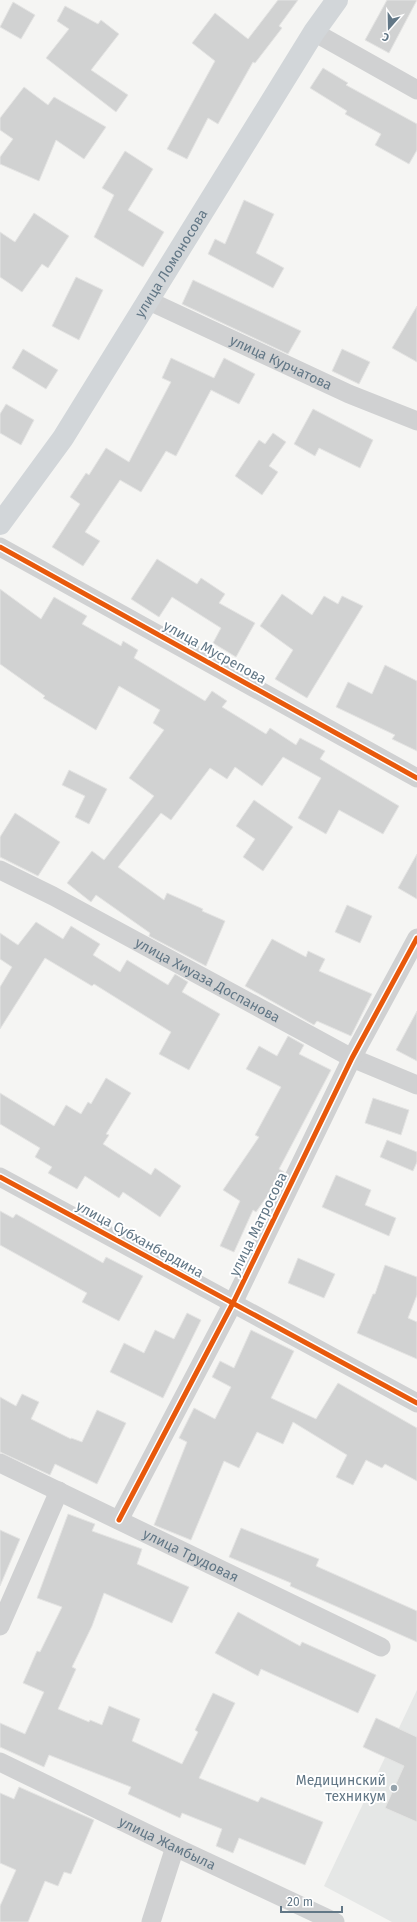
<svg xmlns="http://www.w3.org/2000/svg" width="417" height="1922" viewBox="0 0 417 1922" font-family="'Fira Sans',sans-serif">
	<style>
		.built { fill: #e5e7e6 }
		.building { fill: #d1d2d2; stroke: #e4e4e3 }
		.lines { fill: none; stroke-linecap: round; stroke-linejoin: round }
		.minor { stroke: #d0d1d2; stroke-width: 19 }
		.primary { stroke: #d2d6d9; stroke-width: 22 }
		.cycleway-casing { stroke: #fff; stroke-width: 8 }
		.cycleway { stroke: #e8590c; stroke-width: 5 }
		.poi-dot { fill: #95a3ac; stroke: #fff; stroke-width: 1.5 }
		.labels { text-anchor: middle; stroke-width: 4; stroke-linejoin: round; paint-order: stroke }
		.street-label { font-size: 14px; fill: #627786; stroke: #fff }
		.poi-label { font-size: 14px; fill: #627786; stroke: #fff; text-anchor: end }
	</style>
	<rect width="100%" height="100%" fill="#f5f5f3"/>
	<!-- built -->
	<polygon class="built" points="417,1690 417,1922 392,1922 324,1886"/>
	<!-- building -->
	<g class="building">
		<polygon points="278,0 298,0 279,26 282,28 255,63 253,62 218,124 208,118 187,159 167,149 215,61 192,43 215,13 248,39"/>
		<polygon points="387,0 417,0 389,53 365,40"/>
		<polygon points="13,2 35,15 21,39 0,27"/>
		<polygon points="65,6 98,24 101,20 119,34 91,70 128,95 116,112 46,58 69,29 57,21"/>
		<polygon points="323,68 348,83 346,85 417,124 417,150 409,164 375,145 381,134 345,114 347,111 310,88"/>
		<polygon points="24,87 48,105 54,97 106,127 84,159 56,140 39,181 0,164 0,157 13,139 0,130 0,118"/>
		<polygon points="125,151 153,169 128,210 164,232 143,267 94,237 114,195 102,188"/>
		<polygon points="244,200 274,214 256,253 284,268 273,288 208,254 215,239 225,244"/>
		<polygon points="34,213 69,236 48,268 42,264 22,292 0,277 0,232 15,242"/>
		<polygon points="76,277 103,290 79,340 52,326"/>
		<polygon points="193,280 301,331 288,354 182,304"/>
		<polygon points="417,306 417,362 392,348"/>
		<polygon points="23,349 58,370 46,389 12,368"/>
		<polygon points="342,349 370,362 359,384 332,371"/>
		<polygon points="171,358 214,378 224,358 255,374 239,404 211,390 176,456 166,451 141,492 120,480 85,532 100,541 83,566 52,547 80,504 70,497 86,473 89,475 106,448 129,462 171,382 162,378"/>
		<polygon points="6,404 34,420 21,445 0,433 0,414"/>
		<polygon points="313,409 373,440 360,468 319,448 315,456 294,444"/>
		<polygon points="273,433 286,442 269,466 278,472 262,495 235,476 259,440 265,444"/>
		<polygon points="157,559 197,584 201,578 225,594 219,603 255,623 236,657 213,643 221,628 172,597 159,617 131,599"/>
		<polygon points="0,589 41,619 54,597 87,616 82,624 121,646 123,641 138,650 134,658 205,701 212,691 227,701 222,707 266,734 270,728 296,745 300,738 325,751 320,759 399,806 383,834 339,810 326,834 298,818 321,778 283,757 262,786 235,767 227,779 210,768 171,820 161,813 118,867 164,900 167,893 203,909 202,911 225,921 206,966 149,936 150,933 96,895 91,902 67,883 92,851 104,860 154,796 129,778 164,730 153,723 160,710 119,686 96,730 43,698 45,696 0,664"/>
		<polygon points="282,594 312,615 324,596 338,604 342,596 363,606 307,698 275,679 293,650 260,626"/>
		<polygon points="385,665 417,681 417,751 392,739 395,735 336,707 348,682 372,694"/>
		<polygon points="69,770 107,789 89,824 75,817 85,796 62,785"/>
		<polygon points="254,800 293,827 263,871 243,857 255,839 236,826"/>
		<polygon points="15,813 60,842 38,876 0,857 0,837"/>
		<polygon points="417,854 417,899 398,888"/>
		<polygon points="347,905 372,916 360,943 335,932"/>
		<polygon points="36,922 63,939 71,926 100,944 93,955 120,972 127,960 168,985 175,974 188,982 182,992 220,1014 189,1070 159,1054 171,1032 94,984 92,986 45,958 0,1029 0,987 12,967 0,959 0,933 18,945"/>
		<polygon points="272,939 306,957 308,951 325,959 319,971 372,994 351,1036 317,1021 314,1025 245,986"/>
		<polygon points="417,1011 417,1061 396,1050"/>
		<polygon points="288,1036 304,1045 299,1054 331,1070 279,1169 284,1172 256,1212 253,1210 234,1252 220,1246 240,1201 223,1190 259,1137 255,1135 281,1087 246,1069 259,1046 277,1056"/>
		<polygon points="106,1078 131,1093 106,1134 109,1135 103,1144 151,1175 155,1168 181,1186 160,1217 123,1192 119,1198 85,1176 77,1189 48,1173 52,1167 35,1157 40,1148 0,1124 0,1093 54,1126 66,1105 81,1114 88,1102 91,1104"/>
		<polygon points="373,1098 409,1110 401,1135 365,1123"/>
		<polygon points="387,1140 417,1152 417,1162 413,1171 380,1157"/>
		<polygon points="336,1175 371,1190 365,1205 396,1218 389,1236 322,1207"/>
		<polygon points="0,1211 13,1218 16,1214 103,1263 106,1257 143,1276 119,1321 82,1302 87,1293 0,1245"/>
		<polygon points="298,1258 335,1274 324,1298 288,1283"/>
		<polygon points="385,1265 417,1277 417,1295 408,1318 417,1322 417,1359 357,1333 373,1294 375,1294"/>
		<polygon points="187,1313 201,1320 163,1398 110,1372 124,1343 144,1353 155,1330 174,1339"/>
		<polygon points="251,1330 294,1351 271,1398 316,1419 338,1383 417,1428 417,1481 385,1464 382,1468 366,1460 353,1485 336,1477 347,1455 293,1422 283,1444 257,1432 239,1468 224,1461 191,1540 154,1525 187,1442 179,1438 194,1408 215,1419 231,1387 212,1377 220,1361 234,1368"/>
		<polygon points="22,1394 39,1402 31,1419 71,1439 71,1438 82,1442 97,1410 126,1423 97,1484 55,1464 50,1475 0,1452 0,1397 16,1406"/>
		<polygon points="68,1514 95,1524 92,1531 142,1549 137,1564 189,1587 172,1623 104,1593 92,1626 72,1667 76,1669 58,1709 89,1722 90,1720 102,1725 109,1706 140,1719 132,1741 182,1764 198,1732 195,1730 213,1693 235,1703 199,1778 258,1802 261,1797 323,1822 305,1865 239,1838 233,1853 216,1846 222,1829 182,1813 180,1818 128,1794 131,1787 49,1755 44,1767 0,1747 0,1723 25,1734 44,1692 23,1683 37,1651 40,1652 62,1607 37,1598"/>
		<polygon points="241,1528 319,1559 316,1566 417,1611 417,1642 290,1586 291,1583 229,1557"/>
		<polygon points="0,1530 20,1539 0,1586"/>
		<polygon points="238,1612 300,1646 302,1642 376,1675 358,1713 261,1669 258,1676 215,1653"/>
		<polygon points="376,1718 417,1737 417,1822 385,1808 404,1766 363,1747"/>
		<polygon points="19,1787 94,1820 71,1874 64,1872 58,1886 45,1881 28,1922 0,1922 0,1906 16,1870 0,1863 0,1793 14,1799"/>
	</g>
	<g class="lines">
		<!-- minor -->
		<g class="minor">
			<polyline points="314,32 417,90"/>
			<path id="s1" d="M147,300l202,94 68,27"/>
			<polyline points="0,547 417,778"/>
			<path id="s2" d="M0,870l53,26 299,162 65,27"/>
			<polyline points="0,1177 417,1403"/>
			<path id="s3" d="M0,1463l381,184"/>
			<polyline points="119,1520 233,1303 352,1058 417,938"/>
			<polyline points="0,1626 59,1491"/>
			<path id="s4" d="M0,1762l175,85 160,75"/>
			<polyline points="151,1922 175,1847"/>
		</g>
		<!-- primary -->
		<path class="primary" id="s5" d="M0,524l63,-86 251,-406 23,-32"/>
		<defs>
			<g id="cycleway">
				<polyline points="0,547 417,778"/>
				<polyline points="0,1177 417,1403"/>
				<polyline points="119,1520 233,1303 352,1058 417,938"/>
			</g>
		</defs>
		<!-- cycleway casing -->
		<use href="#cycleway" class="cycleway-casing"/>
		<!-- cycleway -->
		<use href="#cycleway" class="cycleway"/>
	</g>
	<!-- markers -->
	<circle class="poi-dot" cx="394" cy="1788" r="4"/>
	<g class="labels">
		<!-- street labels -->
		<g class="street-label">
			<text dy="5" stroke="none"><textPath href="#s5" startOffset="312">улица Ломоносова</textPath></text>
			<text dy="5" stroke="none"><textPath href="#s1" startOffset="148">улица Курчатова</textPath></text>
			<text transform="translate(215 652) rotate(29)" y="5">улица Мусрепова</text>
			<text dy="5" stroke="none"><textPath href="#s2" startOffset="235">улица Хиуаза Доспанова</textPath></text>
			<text transform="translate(258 1224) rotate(-64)" y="5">улица Матросова</text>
			<text transform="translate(140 1239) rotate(29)" y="5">улица Субханбердина</text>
			<text dy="5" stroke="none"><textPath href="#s3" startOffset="212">улица Трудовая</textPath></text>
			<text dy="5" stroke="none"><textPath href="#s4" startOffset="186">улица Жамбыла</textPath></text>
		</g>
		<!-- poi labels -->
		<g class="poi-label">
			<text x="386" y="1785">Медицинский<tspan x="386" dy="16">техникум</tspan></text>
		</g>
	</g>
	<!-- north arrow -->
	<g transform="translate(389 28) rotate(200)" stroke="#ffffff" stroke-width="3" paint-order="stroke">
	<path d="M0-3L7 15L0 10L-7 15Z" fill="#627786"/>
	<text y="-6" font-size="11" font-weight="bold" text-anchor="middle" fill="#627786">С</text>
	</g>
	<!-- scale -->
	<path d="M281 1906v6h61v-6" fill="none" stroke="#627786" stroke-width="2"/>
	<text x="287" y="1906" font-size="12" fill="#627786" stroke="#ffffff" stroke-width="3" paint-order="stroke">20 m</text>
</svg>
